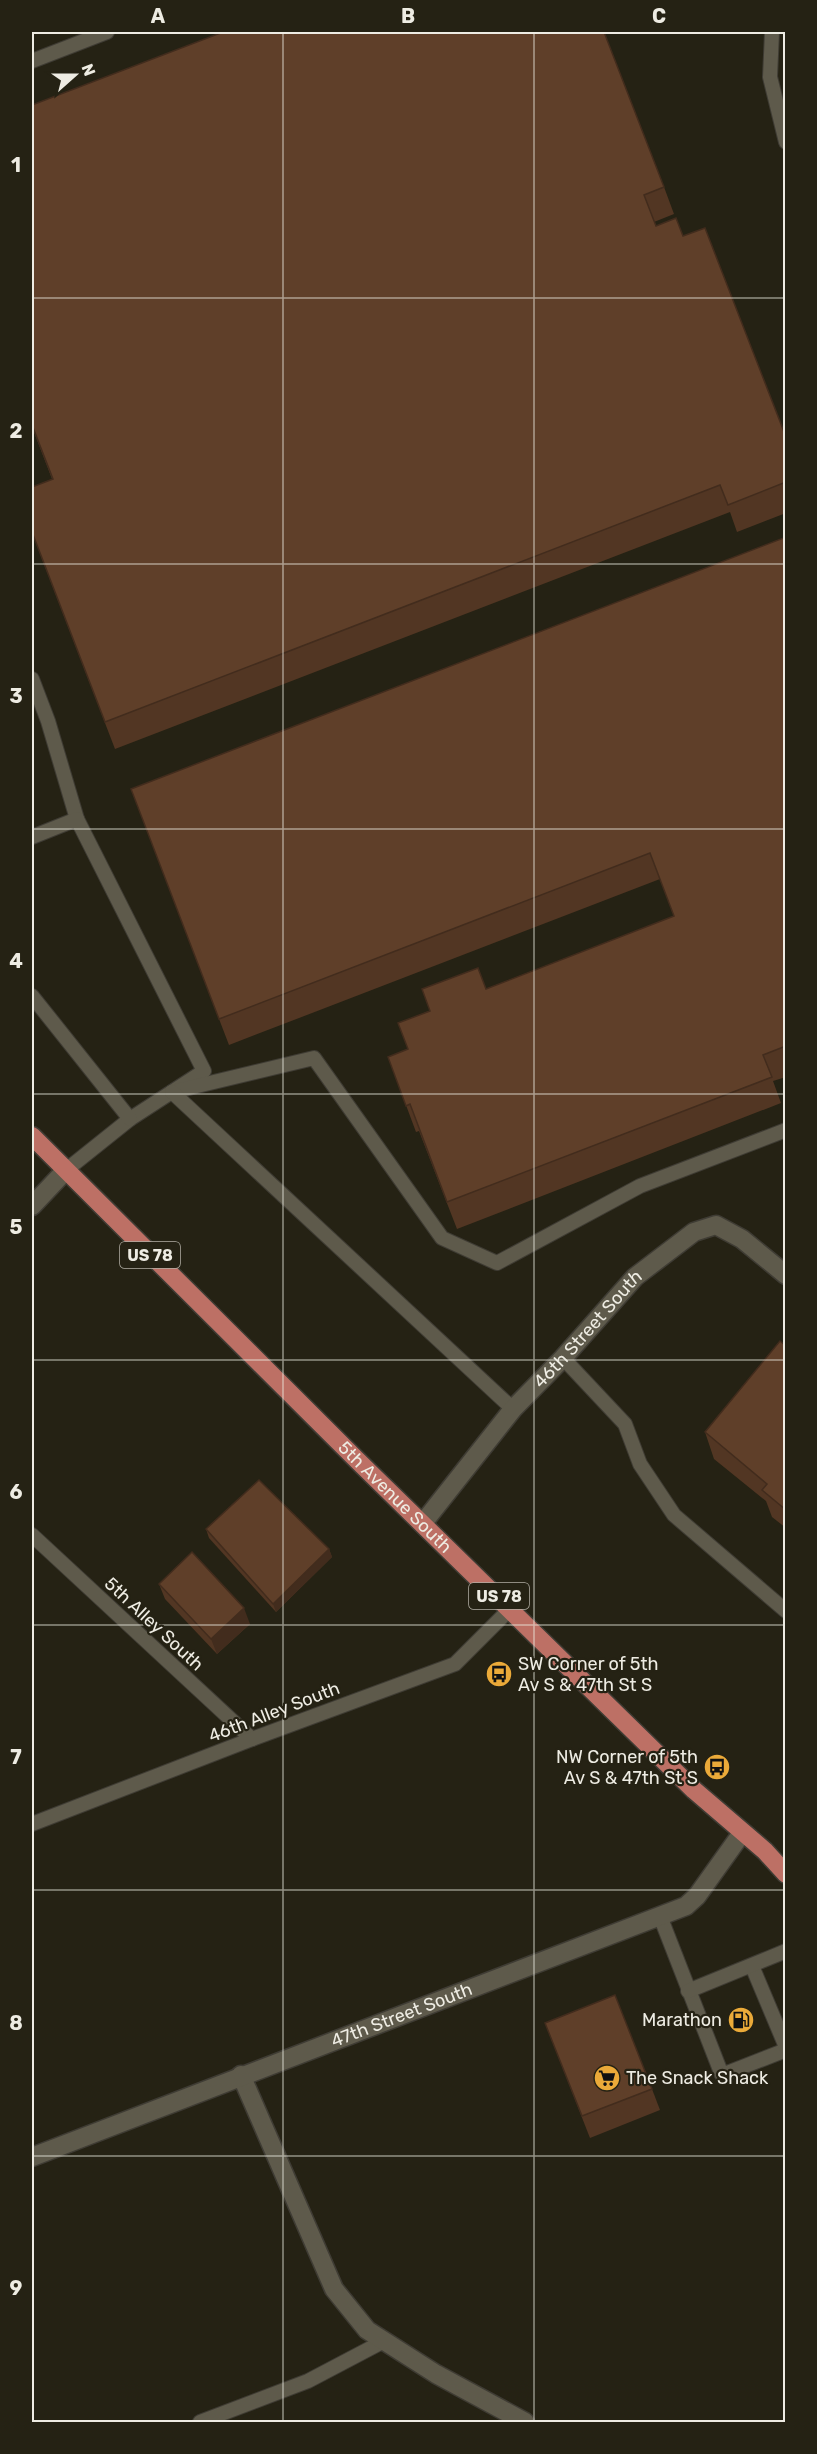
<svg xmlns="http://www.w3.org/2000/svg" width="817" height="2454" viewBox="0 0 817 2454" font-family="Rubik,sans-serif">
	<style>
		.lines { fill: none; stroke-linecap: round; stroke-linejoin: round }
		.service-casing { stroke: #3f3c34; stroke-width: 16 }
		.minor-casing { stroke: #3f3c34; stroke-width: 21 }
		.primary-casing { stroke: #3f3c34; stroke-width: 21 }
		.service { stroke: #5e5a4b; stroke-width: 14 }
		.minor { stroke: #5e5a4b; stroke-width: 18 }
		.primary { stroke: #bd7065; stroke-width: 18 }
		.wall { fill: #523623 }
		.shaded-wall { fill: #422c1d }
		.building { fill: #5f3f29; stroke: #422c1d; stroke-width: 1.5 }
		.grid { fill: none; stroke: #eeece3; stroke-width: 1.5; stroke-opacity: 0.55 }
		.labels { text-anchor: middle; stroke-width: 4.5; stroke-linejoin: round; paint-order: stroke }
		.shield { fill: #252214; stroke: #b2afa5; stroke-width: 1.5 }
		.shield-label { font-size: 16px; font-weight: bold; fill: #eeece3 }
		.street-label { font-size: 18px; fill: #eeece3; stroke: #252214 }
		.poi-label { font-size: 18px; fill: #eeece3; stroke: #252214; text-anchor: start }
		.neatline { fill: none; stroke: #eeece3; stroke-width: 2 }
		.grid-label { font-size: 20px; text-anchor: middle; font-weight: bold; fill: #eeece3 }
	</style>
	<rect width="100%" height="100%" fill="#252214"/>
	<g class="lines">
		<defs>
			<g id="service">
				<polyline points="772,32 770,77 786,142"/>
				<polyline points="32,61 107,32"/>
				<polyline points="32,679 48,721 77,819"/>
				<polyline points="32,837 77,819 204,1071 130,1119 65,1171"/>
				<polyline points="32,996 130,1119"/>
				<polyline points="172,1092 314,1058 442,1238 497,1263 640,1186 786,1130"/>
				<polyline points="172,1092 513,1409"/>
				<polyline points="563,1358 625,1424 640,1464 674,1515 786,1611"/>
				<polyline points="32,1535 252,1739"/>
				<polyline points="32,1824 252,1739 455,1664 511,1608"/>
				<polyline points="660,1916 722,2075 786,2050"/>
				<polyline points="752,1966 786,2047"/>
				<polyline points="688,1991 786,1951"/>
				<polyline points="200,2422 308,2381 384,2341"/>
			</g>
			<g id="minor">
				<polyline points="32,1206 65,1171"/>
				<path id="s1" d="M423,1523l90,-114 50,-51 72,-81 59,-45 22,-7 26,14 44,36"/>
				<polyline points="241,2075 334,2289 367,2330 436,2374 525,2422"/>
				<path id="s2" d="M32,2157l654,-251 11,-10 45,-63"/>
			</g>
			<g id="primary">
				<path id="s3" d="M32,1136l326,325 336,329 71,61 21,23"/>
			</g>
		</defs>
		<!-- service casing -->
		<use href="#service" class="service-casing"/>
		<!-- minor casing -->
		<use href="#minor" class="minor-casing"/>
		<!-- primary casing -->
		<use href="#primary" class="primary-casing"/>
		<!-- service -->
		<use href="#service" class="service"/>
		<!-- minor -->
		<use href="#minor" class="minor"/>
		<!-- primary -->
		<use href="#primary" class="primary"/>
	</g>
	<!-- wall -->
	<g class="wall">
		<polygon points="32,105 664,187 674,214 654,222 656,226 683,236 786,437 786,513 737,532 730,512 115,749 32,533 32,487 52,479 32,427"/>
		<polygon points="786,537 786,1077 773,1081 781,1103 457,1229 419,1131 416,1132 388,1057 408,1049 398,1023 674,916 660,879 229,1045 131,789"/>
		<polygon points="786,1346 786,1528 772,1517 766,1501 714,1459 705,1432"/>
		<polygon points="206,1529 329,1549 332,1557 276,1612 209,1538"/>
		<polygon points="159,1584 250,1624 217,1654 165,1599"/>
		<polygon points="545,2023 652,2089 660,2110 590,2138"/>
	</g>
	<!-- shaded-wall -->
	<g class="shaded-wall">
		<polygon points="329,1549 332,1557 276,1612 273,1604"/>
		<polygon points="244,1608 250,1624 217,1654 211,1639"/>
	</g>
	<!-- building -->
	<g class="building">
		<polygon points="223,32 604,32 664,187 644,195 656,226 676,218 683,236 705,228 786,437 786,482 728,505 720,485 105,722 32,532 32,487 53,479 32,425 32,105"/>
		<polygon points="786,537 786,1046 763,1055 772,1077 447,1202 410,1104 406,1106 388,1057 408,1049 398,1023 430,1011 422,989 478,968 486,989 674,916 650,853 219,1019 131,789"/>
		<polygon points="780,1341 786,1346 786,1510 762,1490 767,1484 705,1432"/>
		<polygon points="259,1480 329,1549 273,1604 206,1529"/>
		<polygon points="192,1552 244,1608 211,1639 159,1584"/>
		<polygon points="615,1995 652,2089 582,2116 545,2023"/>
	</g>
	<!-- grid -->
	<path class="grid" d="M283,32v2390M534,32v2390M32,298h754M32,564h754M32,829h754M32,1094h754M32,1360h754M32,1625h754M32,1890h754M32,2156h754"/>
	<!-- icons -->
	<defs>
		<symbol id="bus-disc" viewBox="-11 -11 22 22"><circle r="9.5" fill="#ebaa39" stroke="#252214"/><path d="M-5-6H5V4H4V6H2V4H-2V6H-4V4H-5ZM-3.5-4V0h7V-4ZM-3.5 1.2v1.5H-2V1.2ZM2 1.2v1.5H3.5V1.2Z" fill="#111"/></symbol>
		<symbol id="fuel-disc" viewBox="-11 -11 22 22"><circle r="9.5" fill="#ebaa39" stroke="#252214"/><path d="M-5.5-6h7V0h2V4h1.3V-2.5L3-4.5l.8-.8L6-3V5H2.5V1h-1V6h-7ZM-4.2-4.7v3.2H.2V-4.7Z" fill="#111"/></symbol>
		<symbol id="supermarket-disc" viewBox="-11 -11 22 22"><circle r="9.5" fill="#ebaa39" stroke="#252214"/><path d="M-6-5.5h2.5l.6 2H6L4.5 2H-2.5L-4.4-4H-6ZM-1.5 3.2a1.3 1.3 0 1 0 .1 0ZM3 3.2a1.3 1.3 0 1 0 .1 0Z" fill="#111"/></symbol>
	</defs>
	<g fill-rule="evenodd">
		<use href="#bus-disc" x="484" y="1659" width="30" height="30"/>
		<use href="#bus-disc" x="702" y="1752" width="30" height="30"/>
		<use href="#fuel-disc" x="726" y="2005" width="30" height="30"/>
		<use href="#supermarket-disc" x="592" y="2063" width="30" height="30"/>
	</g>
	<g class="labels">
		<!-- shield labels -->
		<g class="shield">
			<rect x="120" y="1242" width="60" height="26" rx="4.5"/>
			<rect x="469" y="1583" width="60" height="26" rx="4.5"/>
		</g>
		<g class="shield-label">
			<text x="150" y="1261">US 78</text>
			<text x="499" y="1602">US 78</text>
		</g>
		<!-- street labels -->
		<g class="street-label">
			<text dy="6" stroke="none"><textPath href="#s1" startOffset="255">46th Street South</textPath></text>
			<text dy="6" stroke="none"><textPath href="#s3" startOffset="512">5th Avenue South</textPath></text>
			<text transform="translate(154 1624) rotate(43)" y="6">5th Alley South</text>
			<text transform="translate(274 1712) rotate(-21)" y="6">46th Alley South</text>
			<text dy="6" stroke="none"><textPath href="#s2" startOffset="396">47th Street South</textPath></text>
		</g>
		<!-- poi labels -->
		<g class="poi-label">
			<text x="518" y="1670">SW Corner of 5th<tspan x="518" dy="21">Av S &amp; 47th St S</tspan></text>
			<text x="698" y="1763" text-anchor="end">NW Corner of 5th<tspan x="698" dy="21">Av S &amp; 47th St S</tspan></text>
			<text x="722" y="2026" text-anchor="end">Marathon</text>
			<text x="626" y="2084">The Snack Shack</text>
		</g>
	</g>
	<!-- border -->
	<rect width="817" height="2454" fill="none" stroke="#252214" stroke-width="66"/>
	<!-- north arrow -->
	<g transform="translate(75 75) rotate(69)" stroke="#252214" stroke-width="4.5" paint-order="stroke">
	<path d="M0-4.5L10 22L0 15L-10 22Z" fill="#eeece3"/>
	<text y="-9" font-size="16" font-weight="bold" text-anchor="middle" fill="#eeece3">N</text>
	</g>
	<rect x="33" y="33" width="751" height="2388" class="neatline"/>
	<g class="grid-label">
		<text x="158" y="23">A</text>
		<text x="408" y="23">B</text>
		<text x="659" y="23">C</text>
		<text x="16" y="172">1</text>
		<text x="16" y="438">2</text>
		<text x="16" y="703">3</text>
		<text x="16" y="968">4</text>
		<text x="16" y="1234">5</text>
		<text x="16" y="1499">6</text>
		<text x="16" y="1764">7</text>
		<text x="16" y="2030">8</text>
		<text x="16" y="2295">9</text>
	</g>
</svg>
